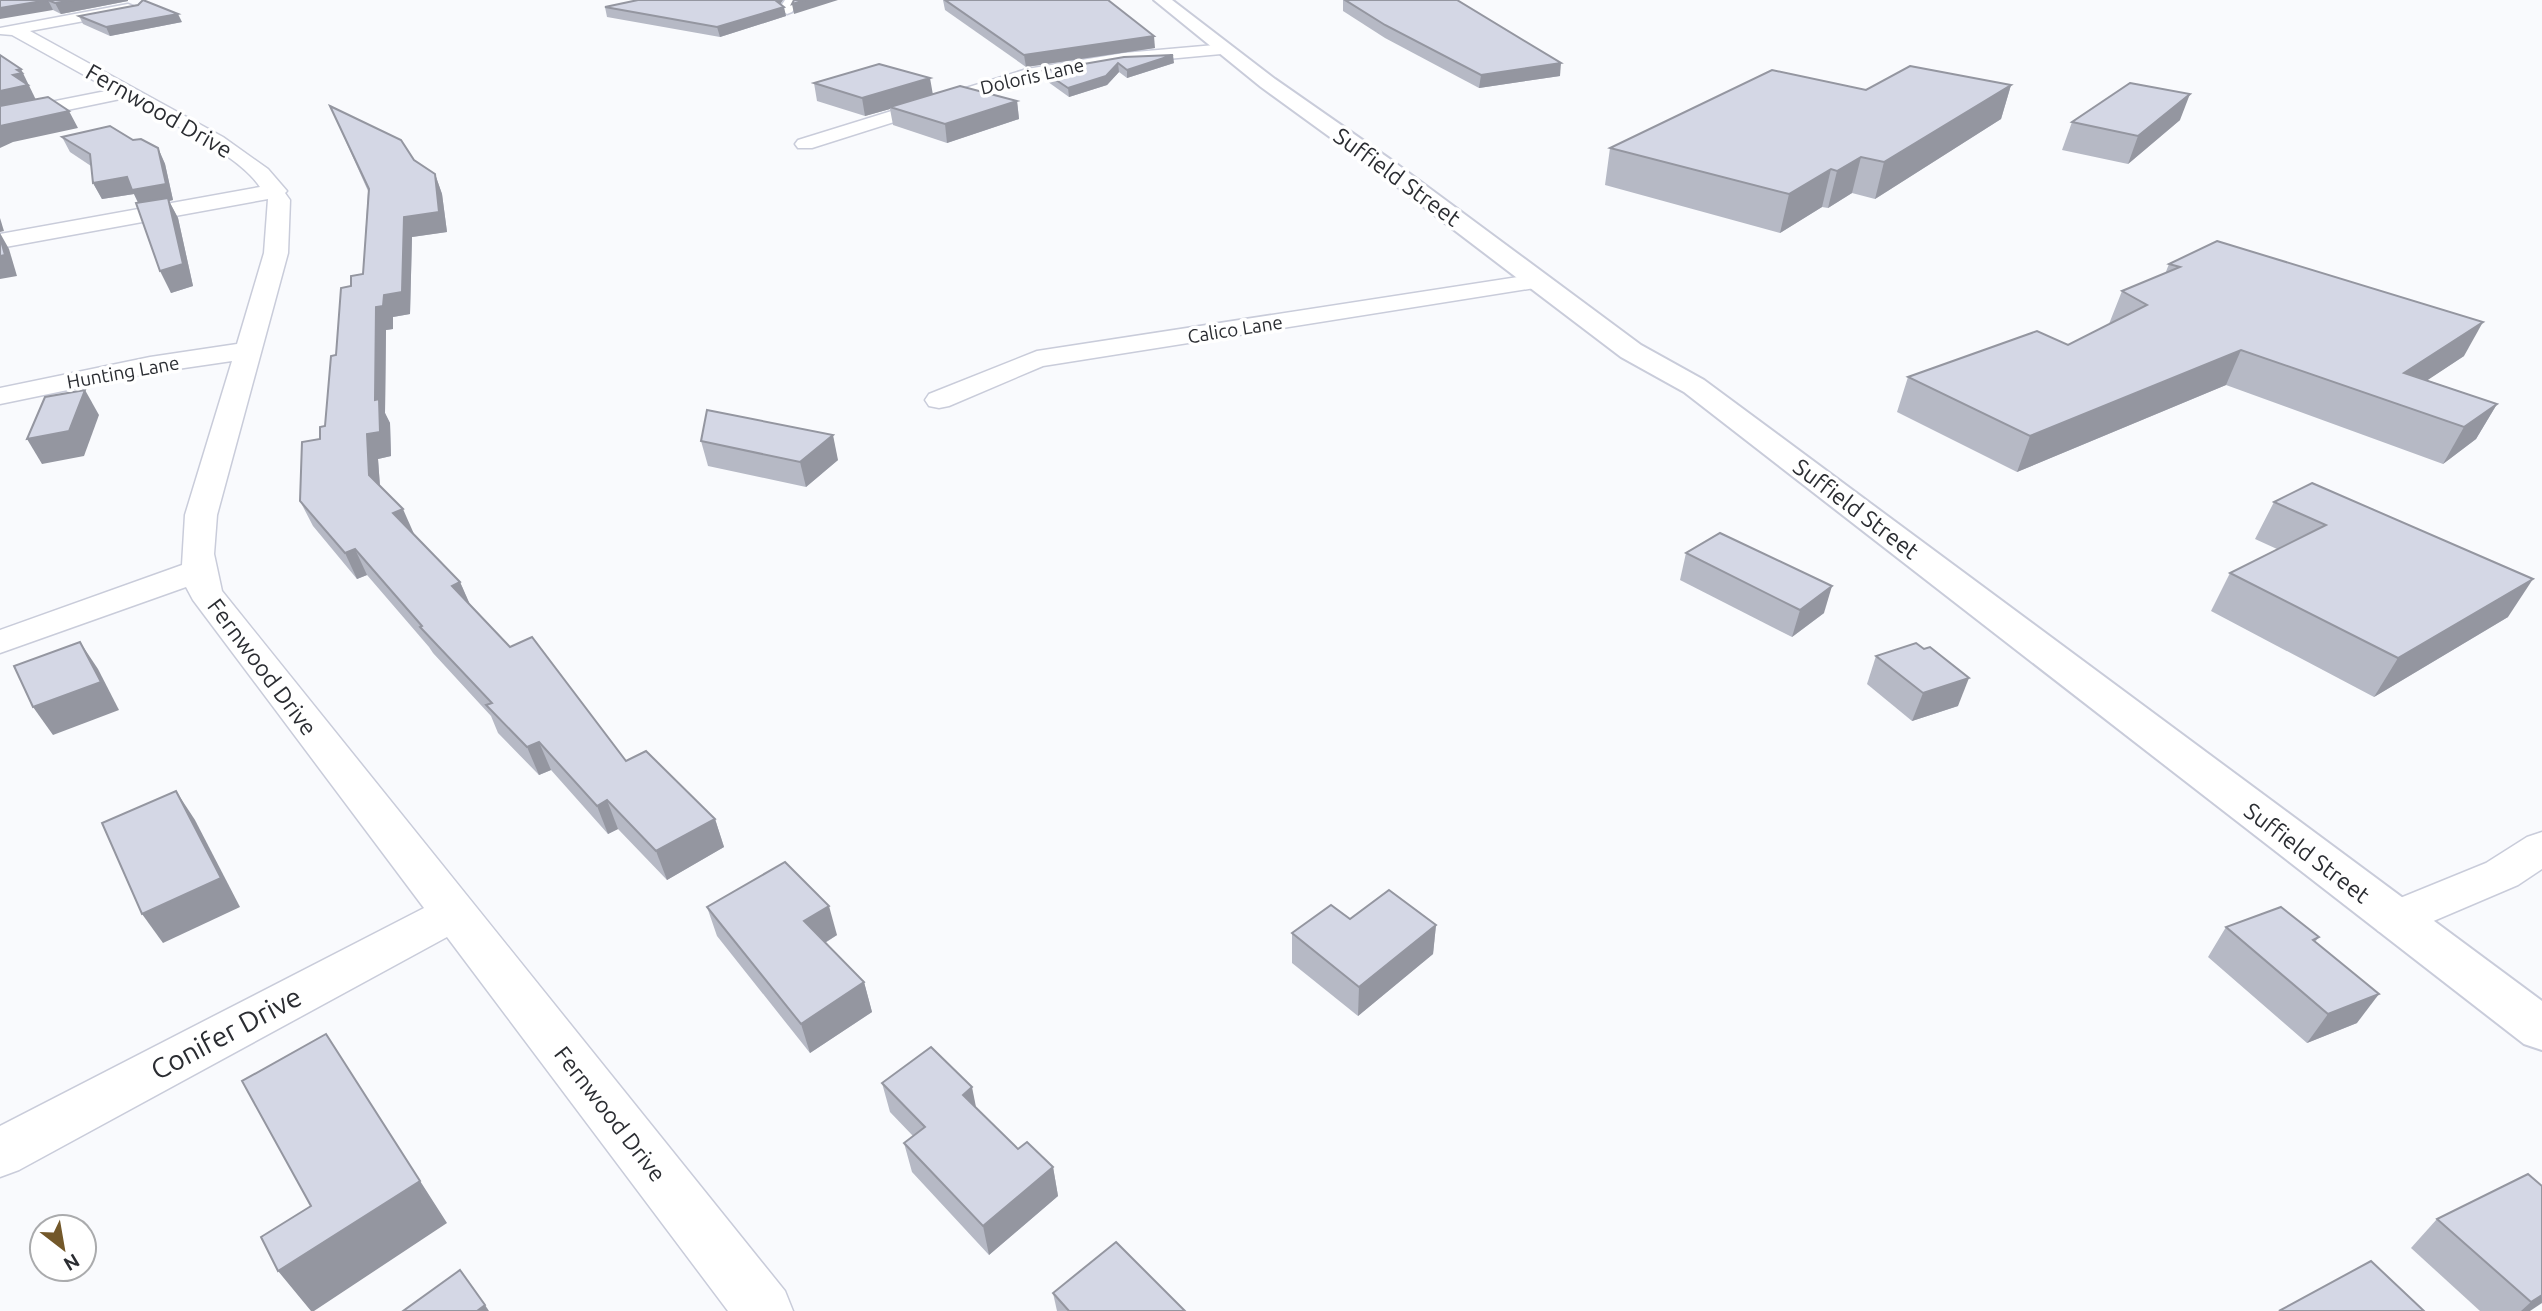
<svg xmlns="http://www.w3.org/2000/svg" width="2542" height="1311" viewBox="0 0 2542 1311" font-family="Ubuntu,sans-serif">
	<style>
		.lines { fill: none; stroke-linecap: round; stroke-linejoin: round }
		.minor-casing { stroke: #c9ccda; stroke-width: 3 }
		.secondary-casing { stroke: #c9ccda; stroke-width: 4 }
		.minor { fill: #fff; fill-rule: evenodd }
		.secondary { fill: #fff; fill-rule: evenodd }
		.wall { fill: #b6b9c5 }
		.shaded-wall { fill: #9496a0 }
		.building { fill: #d4d7e5; stroke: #9496a0; stroke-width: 2 }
		.labels { text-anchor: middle; stroke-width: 7; stroke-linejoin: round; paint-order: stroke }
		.far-street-label { font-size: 19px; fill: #2b2d32; stroke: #fff }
		.street-label { font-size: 23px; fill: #2b2d32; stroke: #fff }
		.near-street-label { font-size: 28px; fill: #2b2d32; stroke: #fff }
	</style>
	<rect width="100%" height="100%" fill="#f9fafd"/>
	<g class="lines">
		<defs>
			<g id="minor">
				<polygon points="785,0 801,0 792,12 787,14 779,9"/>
				<path d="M128,4l5,2 3,3 -3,3 -103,19 193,106 45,32 19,22 -2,2 5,7 -2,53 -71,262 -3,39 8,37 563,700 8,20h-65l-281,-374 -428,233 -19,7v-51l424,-218 -231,-308 -7,-13 -186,66v-23l182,-65 3,-50 47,-154 -82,12 -150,31v-16l150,-31 87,-13 27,-91 4,-54 -268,49v-14l260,-47c-22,-34 -98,-68 -135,-89l-125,26v-12l111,-22 -99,-55 -12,-1v-6z"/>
				<polygon points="1226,44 1234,49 1232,53 1124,63 1030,79 812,148 798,148 795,144 798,140 1027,69 1124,53"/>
				<polygon points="1538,274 1547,276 1550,281 1547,286 1043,366 949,406 939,408 929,406 925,400 929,394 1037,351"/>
				<polygon points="2542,832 2542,869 2518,885 2410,931 2394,936 2378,931 2371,919 2378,907 2486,863 2527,837"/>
			</g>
			<polygon id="secondary" points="1154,0 1172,0 1275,79 1394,162 1641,345 1704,380 2542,1001 2542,1050 2524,1044 1684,392 1621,357 1378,172 1261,87"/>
		</defs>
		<!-- minor casing -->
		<use href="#minor" class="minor-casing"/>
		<!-- secondary casing -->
		<use href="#secondary" class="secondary-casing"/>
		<!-- minor -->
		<use href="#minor" class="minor"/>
		<!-- secondary -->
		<use href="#secondary" class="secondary"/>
	</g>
	<!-- wall -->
	<g class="wall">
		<polygon points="0,0 128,0 128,1 61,14 53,10"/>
		<polygon points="638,0 783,0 780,4 786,16 720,37 607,17 605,7"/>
		<polygon points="943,0 1108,0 1155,48 1026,67 945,10"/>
		<polygon points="1343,0 1457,0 1560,76 1479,88 1385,38 1343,11"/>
		<polygon points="79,16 182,22 110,36 83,24"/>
		<polygon points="1124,57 1174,63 1127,78 1119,72 1107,85 1069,97 1044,79 1043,71"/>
		<polygon points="814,83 1017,101 1019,119 947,143 893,125 890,109 865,116 817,101"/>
		<polygon points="2011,85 2001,119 1875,199 1852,193 1828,208 1822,207 1780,233 1605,185 1610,148 1866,90"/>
		<polygon points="330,106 435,174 442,194 447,232 412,237 410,314 393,317 393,329 386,330 385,413 390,423 391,456 378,459 380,486 414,534 460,582 469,603 510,647 626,761 715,819 724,847 667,880 618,829 608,834 551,770 539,775 498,733 491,716 433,653 429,647 367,575 357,579 313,526 300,501 320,439 325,426 336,355 351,286 363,274 368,191"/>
		<polygon points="2180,120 2128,164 2062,150 2072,122"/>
		<polygon points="62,137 133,140 158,148 165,164 173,200 169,201 178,218 193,286 171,293 138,203 134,194 102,199 93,183 91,166 70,152"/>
		<polygon points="2169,264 2464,356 2427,380 2497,404 2476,439 2443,464 2226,385 2017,472 1897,412 1908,377 2068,345 2109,324 2122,291 2165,274"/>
		<polygon points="701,441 838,460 806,487 708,466"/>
		<polygon points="2312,483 2508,617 2374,697 2211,611 2230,573 2277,549 2255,539 2274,502"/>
		<polygon points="1686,553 1824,613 1792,637 1680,580"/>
		<polygon points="1876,656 1958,706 1912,721 1867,684"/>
		<polygon points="707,907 837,935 825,943 864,982 872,1012 810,1053 717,936"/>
		<polygon points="1350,919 1436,925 1433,954 1358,1016 1292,963 1292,933"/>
		<polygon points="2226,927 2319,937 2315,942 2357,1023 2307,1043 2208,957"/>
		<polygon points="882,1083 976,1108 1018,1149 1053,1167 1058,1196 989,1255 912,1172 904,1143 913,1136 890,1112"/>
		<polygon points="2542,1186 2530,1311 2480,1311 2411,1248 2437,1219"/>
		<polygon points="1053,1293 1185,1311 1057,1311"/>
	</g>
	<!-- shaded-wall -->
	<g class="shaded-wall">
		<polygon points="48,0 53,10 0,19 0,8"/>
		<polygon points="74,0 128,0 128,1 61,14 55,3"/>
		<polygon points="775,0 783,0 777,9 784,7 786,16 720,37 717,27"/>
		<polygon points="805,0 838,0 794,14 792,4"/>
		<polygon points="178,14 182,22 110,36 106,27"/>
		<polygon points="1154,36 1155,48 1026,67 1024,55"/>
		<polygon points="1173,55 1174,63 1127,78 1127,70"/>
		<polygon points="1118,63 1119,72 1107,85 1069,97 1068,88"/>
		<polygon points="1561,63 1560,76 1479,88 1481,75"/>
		<polygon points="21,69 37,102 0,110 0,91 17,70"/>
		<polygon points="930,78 933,95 890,107 890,109 865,116 862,98"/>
		<polygon points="2011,85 2001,119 1875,199 1884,162"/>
		<polygon points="2190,94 2180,120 2128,164 2138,136"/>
		<polygon points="1017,101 1019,119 947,143 945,124"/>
		<polygon points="69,111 78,128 13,142 0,148 0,126"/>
		<polygon points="158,148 165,164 173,200 169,201 178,218 193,286 171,293 160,271 140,206 134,194 102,199 93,183"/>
		<polygon points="1861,157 1852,193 1828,208 1837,171"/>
		<polygon points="1831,169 1822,207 1780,233 1789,194"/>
		<polygon points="435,174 442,194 447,232 412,237 410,314 393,317 393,329 386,330 385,413 390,423 391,456 378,459 381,501 369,475 367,434 375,400 376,307 384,295 404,217"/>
		<polygon points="0,218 4,231 0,232"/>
		<polygon points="0,233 9,249 17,276 0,279"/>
		<polygon points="2483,322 2464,356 2393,403 2404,373"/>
		<polygon points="2241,350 2226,385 2017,472 2030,436"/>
		<polygon points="85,390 99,415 84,456 42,464 27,439"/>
		<polygon points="2497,404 2476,439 2443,464 2464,427"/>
		<polygon points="833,435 838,460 806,487 800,462"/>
		<polygon points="403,509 414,534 393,513"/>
		<polygon points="355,549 367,575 357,579 345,553"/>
		<polygon points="2533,579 2508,617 2374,697 2398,658"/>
		<polygon points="460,582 472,609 452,586"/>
		<polygon points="1832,586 1824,613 1792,637 1800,610"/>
		<polygon points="80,642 98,669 119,710 53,735 33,707"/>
		<polygon points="1969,678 1958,706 1912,721 1923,693"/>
		<polygon points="539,742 551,770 539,775 527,747"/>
		<polygon points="176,791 195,820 240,907 163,943 142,914"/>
		<polygon points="607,800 618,829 608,834 597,806"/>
		<polygon points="715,819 724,847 667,880 656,851"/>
		<polygon points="829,906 837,935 813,950 804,921"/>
		<polygon points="1436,925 1433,954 1358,1016 1359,987"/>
		<polygon points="864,982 872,1012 810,1053 801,1024"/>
		<polygon points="2379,994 2357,1023 2307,1043 2328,1014"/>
		<polygon points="326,1034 447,1223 314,1311 311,1311 278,1271 420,1181"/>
		<polygon points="972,1087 978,1117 963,1095"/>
		<polygon points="1053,1167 1058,1196 989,1255 983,1226"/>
		<polygon points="2542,1295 2542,1303 2530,1311 2521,1311 2531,1302"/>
		<polygon points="485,1305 489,1311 477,1311"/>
	</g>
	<!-- building -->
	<g class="building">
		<polygon points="0,0 48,0 0,8"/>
		<polygon points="48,0 74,0 55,3"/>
		<polygon points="143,0 178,14 106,27 79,16 138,5"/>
		<polygon points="638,0 775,0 784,7 717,27 605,7"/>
		<polygon points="794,0 805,0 792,4"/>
		<polygon points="945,0 1108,0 1154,36 1024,55"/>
		<polygon points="1345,0 1457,0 1561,63 1481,75 1385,25"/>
		<polygon points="0,55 21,69 17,70 22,73 13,75 28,85 0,91"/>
		<polygon points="1173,55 1127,70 1118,63 1106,76 1068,88 1043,71 1124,57"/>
		<polygon points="879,64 930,78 862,98 814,83"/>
		<polygon points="1910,66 2011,85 1884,162 1861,157 1837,171 1831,169 1789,194 1610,148 1772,70 1866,90"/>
		<polygon points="2130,83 2190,94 2138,136 2072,122"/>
		<polygon points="960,86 1017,101 945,124 890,107"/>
		<polygon points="48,97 69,111 0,126 0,106"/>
		<polygon points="330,106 401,140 414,160 435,174 439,212 404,217 402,292 384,295 383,306 376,307 375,400 379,399 380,432 367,434 369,475 403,509 393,513 460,582 452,586 510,647 532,637 626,761 646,751 715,819 656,851 607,800 597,806 539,742 527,747 486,705 492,703 420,627 422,626 355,549 345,553 300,501 302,442 320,439 320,427 325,426 331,356 336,355 341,288 351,286 351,276 363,274 369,189"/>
		<polygon points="110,126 133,140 141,139 158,148 166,184 132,190 127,177 93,183 90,154 62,137"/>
		<polygon points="168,198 183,264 160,271 136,203"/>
		<polygon points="0,237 5,255 0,256"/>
		<polygon points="2217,241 2483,322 2404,373 2497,404 2464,427 2241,350 2030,436 1908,377 2037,331 2068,345 2147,305 2122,291 2180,267 2169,264"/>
		<polygon points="85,390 69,431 27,439 45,397"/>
		<polygon points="707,410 833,435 800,462 701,441"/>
		<polygon points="2312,483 2533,579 2398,658 2230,573 2326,525 2274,502"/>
		<polygon points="1720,533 1832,586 1800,610 1686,553"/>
		<polygon points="80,642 101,682 33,707 14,666"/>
		<polygon points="1916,643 1924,649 1930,647 1969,678 1923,693 1876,656"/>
		<polygon points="176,791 221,878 142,914 102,823"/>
		<polygon points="785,862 829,906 804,921 864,982 801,1024 707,907"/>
		<polygon points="1389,890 1436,925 1359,987 1292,933 1331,905 1350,919"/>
		<polygon points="2281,907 2319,937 2313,940 2379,994 2328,1014 2226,927"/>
		<polygon points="326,1034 420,1181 278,1271 261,1237 311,1206 242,1081"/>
		<polygon points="931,1047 972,1087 963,1095 1018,1149 1027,1142 1053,1167 983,1226 904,1143 925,1127 882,1083"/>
		<polygon points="2528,1174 2542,1186 2542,1295 2531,1302 2437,1219"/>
		<polygon points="1116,1242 1185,1311 1069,1311 1053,1293"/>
		<polygon points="2371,1261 2424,1311 2279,1311"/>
		<polygon points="460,1270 485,1305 477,1311 403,1311"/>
	</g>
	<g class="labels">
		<!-- far-street labels -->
		<g class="far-street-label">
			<text transform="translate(1032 76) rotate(-13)" y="7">Doloris Lane</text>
			<text transform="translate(1235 329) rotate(-9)" y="7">Calico Lane</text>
			<text transform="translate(123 372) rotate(-10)" y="7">Hunting Lane</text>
		</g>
		<!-- street labels -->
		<g class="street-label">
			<text transform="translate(159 111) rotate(30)" y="8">Fernwood Drive</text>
			<text transform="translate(1397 177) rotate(36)" y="8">Suffield Street</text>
			<text transform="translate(1856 509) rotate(37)" y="8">Suffield Street</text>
			<text transform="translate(262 667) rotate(53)" y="8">Fernwood Drive</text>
			<text transform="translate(2307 853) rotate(37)" y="8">Suffield Street</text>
			<text transform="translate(610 1114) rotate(52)" y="8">Fernwood Drive</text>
		</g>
		<!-- near-street labels -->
		<g class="near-street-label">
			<text transform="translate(226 1033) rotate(-28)" y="10">Conifer Drive</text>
		</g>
	</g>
	<!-- north arrow -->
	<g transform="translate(63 1248) rotate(149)"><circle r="33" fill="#ffffff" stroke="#aaabad" stroke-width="2"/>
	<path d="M0-5L12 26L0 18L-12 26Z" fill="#73582a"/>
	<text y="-10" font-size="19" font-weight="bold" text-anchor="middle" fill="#2b2d32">N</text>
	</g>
</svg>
